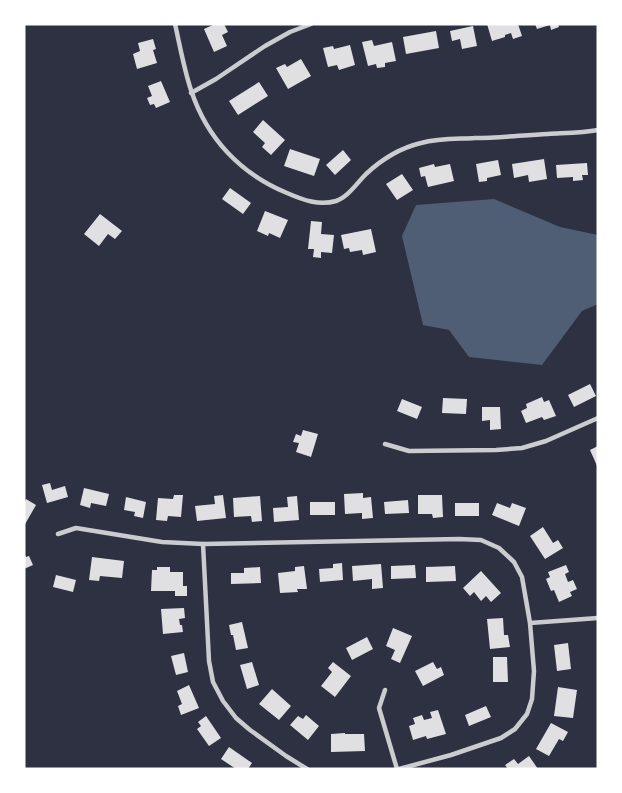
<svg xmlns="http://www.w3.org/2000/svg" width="622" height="793" viewBox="0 0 622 793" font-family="'IBM Plex Sans',sans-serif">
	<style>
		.water { fill: #4f5d75 }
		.building { fill: #e0e0e3 }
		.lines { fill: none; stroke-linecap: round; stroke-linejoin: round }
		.minor { stroke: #caccd0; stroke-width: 4.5 }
	</style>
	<rect width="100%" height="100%" fill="#2d3142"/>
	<!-- water -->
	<polygon class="water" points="494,199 560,227 598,235 598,304 582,311 542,365 469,357 449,330 423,325 402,236 416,205"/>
	<!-- building -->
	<g class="building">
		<polygon points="215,24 224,24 228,32 222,35 227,46 214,52 204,29"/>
		<polygon points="487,24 518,24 522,36 513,39 511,33 505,35 505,37 492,41"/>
		<polygon points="535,24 558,24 559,27 551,30 550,25 537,29"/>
		<polygon points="473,26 477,46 462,49 460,39 452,41 450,31"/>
		<polygon points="436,31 439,48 406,54 403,37"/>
		<polygon points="153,39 156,49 153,50 157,63 137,69 133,54 140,51 138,43"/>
		<polygon points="372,40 374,46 392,42 396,61 385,63 385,67 377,68 376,64 368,66 362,42"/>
		<polygon points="350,45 355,65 339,70 337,65 328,67 323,48 333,46 334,49"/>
		<polygon points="301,59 311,76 288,89 276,68 285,64 287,67"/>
		<polygon points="161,81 170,102 156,108 154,104 150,105 147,98 152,96 148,86"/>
		<polygon points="259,82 268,96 238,115 229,101"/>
		<polygon points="263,120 285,140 271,155 262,147 265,143 253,132"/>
		<polygon points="290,149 320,159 314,176 284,166"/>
		<polygon points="343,150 351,160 335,175 326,165"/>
		<polygon points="544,159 547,179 529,182 528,175 514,178 512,164"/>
		<polygon points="498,160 501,175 487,178 487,181 479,182 476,164"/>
		<polygon points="587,163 588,175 582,175 583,180 573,181 573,177 557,178 556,165"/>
		<polygon points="434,164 435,167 450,164 454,181 428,187 425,176 421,177 419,168"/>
		<polygon points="402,174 413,190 397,200 386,184"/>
		<polygon points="230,188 251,203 243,214 222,199"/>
		<polygon points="265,211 288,220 280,238 269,233 268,236 257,231"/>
		<polygon points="100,214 122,231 115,239 108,234 99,246 84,234"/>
		<polygon points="311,221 322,222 321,234 334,235 332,253 321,252 321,258 313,257 314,249 308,249"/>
		<polygon points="371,229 376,252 363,255 362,250 350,252 349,248 344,249 341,235"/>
		<polygon points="590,384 596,396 574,407 568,395"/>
		<polygon points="542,397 544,402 549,400 556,416 544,420 542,417 526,423 521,411 527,408 526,404"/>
		<polygon points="443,398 467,399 466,414 442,413"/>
		<polygon points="402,399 422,407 417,419 397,411"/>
		<polygon points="482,407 500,407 501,429 490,430 490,420 482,421"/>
		<polygon points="303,430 318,434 311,457 296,452 299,443 293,442 296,434 301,436"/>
		<polygon points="598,446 598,468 590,450"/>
		<polygon points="50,483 52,490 65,486 68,497 47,503 42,485"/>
		<polygon points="84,488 109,494 106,506 91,503 90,508 80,505"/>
		<polygon points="363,493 363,498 371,497 373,518 362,519 362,513 345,514 344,494"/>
		<polygon points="174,495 183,495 181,517 168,516 167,521 156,520 158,498 173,499"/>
		<polygon points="223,495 226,518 197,521 195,506 215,504 214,496"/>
		<polygon points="418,495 442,495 443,517 433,518 432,514 418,514"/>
		<polygon points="260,496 262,521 252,522 251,516 234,517 233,498"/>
		<polygon points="297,496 299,520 274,522 273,508 288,507 287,497"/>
		<polygon points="126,497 146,502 143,518 134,516 135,512 124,510"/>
		<polygon points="26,499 36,505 24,526 24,504"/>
		<polygon points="408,500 409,513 385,514 384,502"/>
		<rect x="310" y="502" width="25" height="13"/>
		<rect x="455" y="503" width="24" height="13"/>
		<polygon points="497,503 510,508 512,503 526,508 519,526 492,515"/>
		<polygon points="543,527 553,543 558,540 563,548 545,559 530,536"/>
		<polygon points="24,553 26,557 29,556 33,565 24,569"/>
		<polygon points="92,557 124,561 122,578 100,576 99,581 89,580"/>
		<polygon points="342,563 343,580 320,582 319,569 333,568 333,564"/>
		<polygon points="381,564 383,588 372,589 372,579 353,581 352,566"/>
		<polygon points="415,565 416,578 391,579 391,566"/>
		<polygon points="566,565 569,572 565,574 568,582 573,580 577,589 570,592 572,596 559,602 554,590 551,591 546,579 550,577 548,572"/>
		<polygon points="304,566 307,589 297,589 298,592 280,593 278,573 295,571 295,567"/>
		<polygon points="455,566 456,581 426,582 426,567"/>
		<polygon points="157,567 170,567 170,572 183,572 183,586 187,586 187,596 175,596 175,591 151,591 152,570 157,570"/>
		<polygon points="260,567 261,583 231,584 231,573 244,573 244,568"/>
		<polygon points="481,571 501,593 491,602 486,596 481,601 474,592 470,596 463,588"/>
		<polygon points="56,575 76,580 73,592 53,587"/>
		<polygon points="184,608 185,618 179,619 180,625 182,625 183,632 163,634 161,609"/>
		<polygon points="503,618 504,635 508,635 510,647 490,649 487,619"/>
		<polygon points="242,622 248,648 236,650 233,635 231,635 229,625"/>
		<polygon points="393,628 412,636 400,663 391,659 395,650 386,646"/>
		<polygon points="367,637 373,649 352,660 346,648"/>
		<polygon points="568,643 571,669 557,671 554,645"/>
		<polygon points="184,653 188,672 176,675 171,656"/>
		<polygon points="493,657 507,657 508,682 493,682"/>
		<polygon points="252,662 259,685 247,689 240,665"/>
		<polygon points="333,662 351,676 335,697 321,686 332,672 328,668"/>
		<polygon points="433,662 437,669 441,667 444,675 423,686 415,671"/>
		<polygon points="189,685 199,708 181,715 178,706 182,704 177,691"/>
		<polygon points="558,687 577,690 573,718 554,716"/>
		<polygon points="272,689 291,706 279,720 259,704"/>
		<polygon points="486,706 491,717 469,726 465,715"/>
		<polygon points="438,710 446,734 427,739 426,736 413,740 409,726 415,724 413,718 422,715 424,720 432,718 430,712"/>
		<polygon points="306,715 319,726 308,740 290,725 298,716 303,719"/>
		<polygon points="206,716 221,738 209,746 197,729 201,726 198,722"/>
		<polygon points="551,723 568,732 563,741 559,739 549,756 536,749"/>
		<polygon points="345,733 345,734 364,734 365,751 331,752 331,734"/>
		<polygon points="229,747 252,763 248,769 236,769 221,759"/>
		<polygon points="529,756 538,769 508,769 505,765 514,759 518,764"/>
	</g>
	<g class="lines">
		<!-- minor -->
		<g class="minor">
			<path d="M175,24c5,22 9,45 16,66 16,49 50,84 96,103 16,7 32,13 49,8 12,-4 21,-18 30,-27 16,-15 34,-26 55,-31 18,-5 36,-4 54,-5 24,0 49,-3 73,-4 16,-1 34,-1 50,-4"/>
			<polyline points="191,93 216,79 265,46 290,32 311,24"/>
			<polyline points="385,444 409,451 496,450 522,448 546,441 598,418"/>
			<polyline points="58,534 76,528 162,542 203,544 459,539 481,540 499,548 514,562 522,577 530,623 534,671 532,699 527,714 515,729 501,738 451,755 399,769"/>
			<polyline points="203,544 209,661 213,682 223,701 236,718 250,730 286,756 307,769"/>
			<polyline points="530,623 598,618"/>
			<polyline points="385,690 379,708 397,769"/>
		</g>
	</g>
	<!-- border -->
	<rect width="622" height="793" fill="none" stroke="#ffffff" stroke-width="51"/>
</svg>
